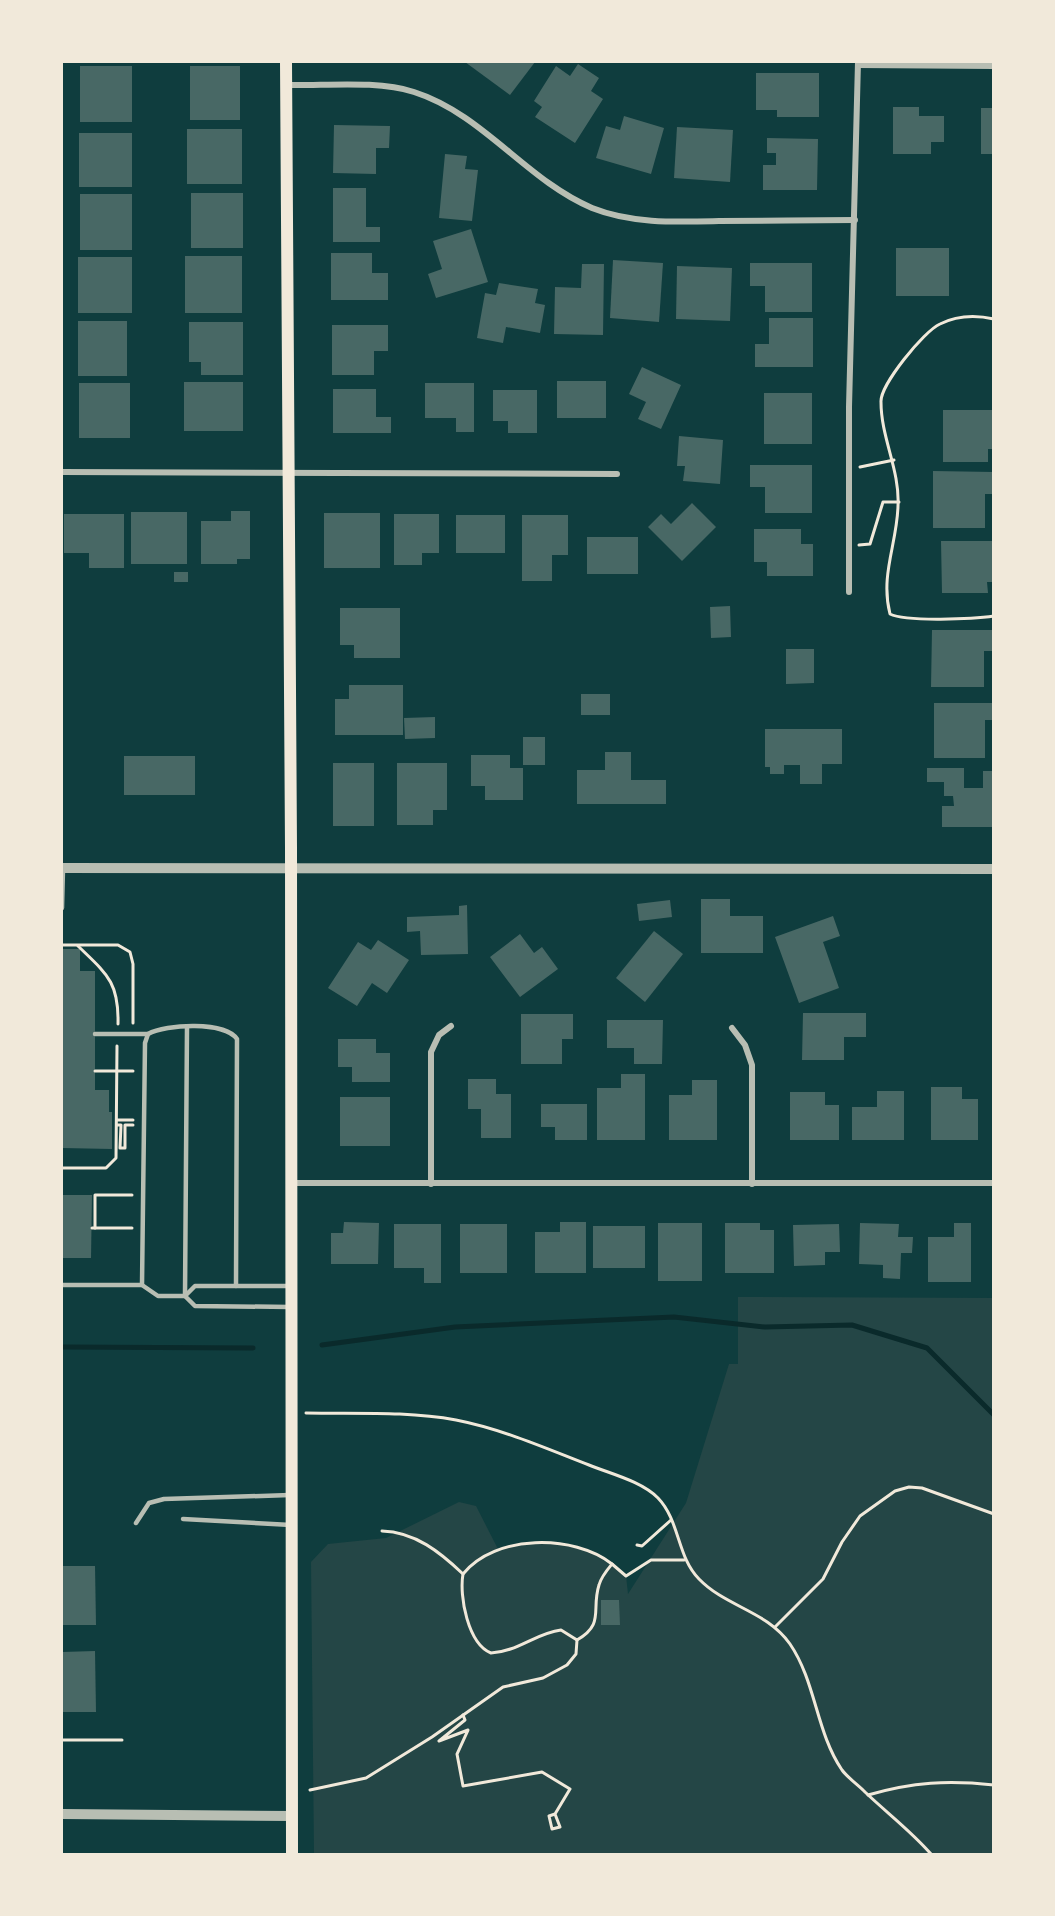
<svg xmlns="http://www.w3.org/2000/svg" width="1055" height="1916" viewBox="0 0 1055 1916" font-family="Ubuntu,sans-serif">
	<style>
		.green { fill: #244646 }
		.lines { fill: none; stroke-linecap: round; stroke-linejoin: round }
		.stream { stroke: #0a2a2b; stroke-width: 5 }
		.building { fill: #486865 }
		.path { stroke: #f1e9da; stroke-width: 3 }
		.service { stroke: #b8beb3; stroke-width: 4.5 }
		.minor { stroke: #b8beb3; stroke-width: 6 }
		.tertiary { stroke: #b8beb3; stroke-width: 10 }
		.secondary { stroke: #f1e9da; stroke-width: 12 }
	</style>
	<rect width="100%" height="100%" fill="#0f3d3e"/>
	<!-- green -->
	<path class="green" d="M738,1297l255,1v556h-679l-3,-292 17,-18 58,-6 73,-36 17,4 23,45c57,-17 81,-10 127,25l2,18 58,-91 43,-139h9z"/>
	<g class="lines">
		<!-- stream -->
		<g class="stream">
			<polyline points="322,1345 455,1327 674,1317 765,1327 852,1325 927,1348 994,1415"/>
			<polyline points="62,1347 253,1348"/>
		</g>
	</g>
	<!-- building -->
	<g class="building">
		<polygon points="465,62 535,62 510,95"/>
		<polygon points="578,64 599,78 591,91 603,99 575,143 535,117 542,107 534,101 556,66 570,76"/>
		<rect x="80" y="66" width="52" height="56"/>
		<rect x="190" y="66" width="50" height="54"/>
		<polygon points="756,73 819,73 819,117 777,117 777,110 756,110"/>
		<polygon points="893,107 919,107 919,116 944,116 944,142 931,142 931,154 893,154"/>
		<rect x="981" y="108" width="13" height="46"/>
		<polygon points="624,116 664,128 651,174 596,158 606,126 620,130"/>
		<polygon points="334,125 390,126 389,148 376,148 376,174 333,173"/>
		<polygon points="677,127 733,130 730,182 674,178"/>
		<rect x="187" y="129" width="55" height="55"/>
		<rect x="79" y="133" width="53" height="54"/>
		<polygon points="767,138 818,139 817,190 763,190 763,165 776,165 776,153 767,153"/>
		<polygon points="445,154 467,156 465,169 478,170 472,221 439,218"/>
		<polygon points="333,188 366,188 366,227 380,227 380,242 333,242"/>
		<rect x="191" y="193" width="52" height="55"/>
		<rect x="80" y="194" width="52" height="56"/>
		<polygon points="471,229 488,282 436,298 428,274 442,269 433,241"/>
		<rect x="896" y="248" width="53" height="48"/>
		<polygon points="331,253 372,253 372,273 388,273 388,300 331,300"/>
		<rect x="185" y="256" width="57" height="57"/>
		<rect x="78" y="257" width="54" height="56"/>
		<polygon points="613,260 663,263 659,322 610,318"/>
		<polygon points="750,263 812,263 812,312 765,312 765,286 750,286"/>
		<polygon points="582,264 604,264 603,335 554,334 555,287 581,288"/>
		<polygon points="677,266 732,268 730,321 676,319"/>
		<polygon points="499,283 538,289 535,303 545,305 540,333 506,327 503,343 477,338 485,293 496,295"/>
		<polygon points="769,318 813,318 813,367 755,367 755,344 769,344"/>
		<rect x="78" y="321" width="49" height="55"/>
		<polygon points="189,322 243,322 243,375 201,375 201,362 189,362"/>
		<polygon points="332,325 388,325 388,351 374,351 374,375 332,375"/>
		<polygon points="642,367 681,385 661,429 638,419 646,402 629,394"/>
		<rect x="557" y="381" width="49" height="37"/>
		<rect x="184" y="382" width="59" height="49"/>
		<rect x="79" y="383" width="51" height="55"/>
		<polygon points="425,383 474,383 474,432 456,432 456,418 425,418"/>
		<polygon points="333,389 376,389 376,417 391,417 391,433 333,433"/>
		<polygon points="493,390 537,390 537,433 508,433 508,421 493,421"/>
		<rect x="764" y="393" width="48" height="51"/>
		<polygon points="943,410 993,410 994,449 988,449 988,462 943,462"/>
		<polygon points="679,436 723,440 720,484 683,481 685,466 677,466"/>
		<polygon points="750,465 812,465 812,513 765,513 765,487 750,487"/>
		<polygon points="933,471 994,472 994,494 985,494 985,528 933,528"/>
		<polygon points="692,503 716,527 682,561 648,527 661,514 671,524"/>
		<polygon points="231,511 250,511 250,559 237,559 237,564 201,564 201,521 231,521"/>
		<rect x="131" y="512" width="56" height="52"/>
		<rect x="324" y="513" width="56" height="55"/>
		<polygon points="64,514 124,514 124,568 89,568 89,553 64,553"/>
		<polygon points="394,514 439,514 439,553 422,553 422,565 394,565"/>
		<rect x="456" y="515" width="49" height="38"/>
		<polygon points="522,515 568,515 568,555 552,555 552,581 522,581"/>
		<polygon points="754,529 801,529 801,544 813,544 813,576 767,576 767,562 754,562"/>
		<rect x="587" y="537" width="51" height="37"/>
		<polygon points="941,541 992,541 994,582 987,582 988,593 942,593"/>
		<rect x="174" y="572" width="14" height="10"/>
		<polygon points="730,606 731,637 711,638 710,607"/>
		<polygon points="340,608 400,608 400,658 354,658 354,645 340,645"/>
		<polygon points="932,630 994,630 994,651 984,651 984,687 931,687"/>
		<polygon points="786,649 814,649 814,683 786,684"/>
		<polygon points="349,685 403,685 403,735 335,735 335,699 349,699"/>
		<rect x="581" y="694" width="29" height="21"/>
		<polygon points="934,703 994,703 994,720 985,720 985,758 934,758"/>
		<polygon points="435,717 435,738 405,739 404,718"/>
		<polygon points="765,729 842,729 842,764 822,764 822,784 800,784 800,765 784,765 784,774 770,774 770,767 765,767"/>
		<rect x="523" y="737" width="22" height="28"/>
		<polygon points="605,752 631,752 631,780 666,780 666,804 577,804 577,770 605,770"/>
		<polygon points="471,755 510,755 510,768 523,768 523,800 485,800 485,786 471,786"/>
		<rect x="124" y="756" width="71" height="39"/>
		<rect x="333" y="763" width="41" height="63"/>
		<polygon points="397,763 447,763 447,810 433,810 433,825 397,825"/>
		<polygon points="927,768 964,768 964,788 983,788 983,771 994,771 994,827 942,827 942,806 954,806 953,796 944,796 944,782 927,782"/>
		<polygon points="701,899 730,899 730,916 763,916 763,953 701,953"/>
		<polygon points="670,900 672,917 639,921 637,904"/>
		<polygon points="467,905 468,954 421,955 420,931 407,932 407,917 459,915 459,906"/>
		<polygon points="833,916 840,936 823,942 839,988 799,1003 775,937"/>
		<polygon points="654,931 683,954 645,1002 616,978"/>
		<polygon points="520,934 534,953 542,947 558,969 520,997 490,957"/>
		<polygon points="378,940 409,960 387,993 372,983 357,1006 328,988 358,942 371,950"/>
		<polygon points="62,949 80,949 80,971 95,971 95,1090 109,1090 109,1112 112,1112 112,1149 62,1148"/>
		<polygon points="803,1013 866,1013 866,1037 844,1037 844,1060 802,1060"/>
		<polygon points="521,1014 573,1014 573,1039 562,1039 562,1064 521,1064"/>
		<polygon points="607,1020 663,1020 662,1064 634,1064 634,1048 607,1048"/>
		<polygon points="338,1039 376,1039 376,1053 390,1053 390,1082 352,1082 352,1067 338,1067"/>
		<polygon points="621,1074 645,1074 645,1140 597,1140 597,1088 621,1088"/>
		<polygon points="468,1079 496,1079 496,1094 511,1094 511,1138 481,1138 481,1109 468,1109"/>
		<polygon points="692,1080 717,1080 717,1140 669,1140 669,1095 692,1095"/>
		<polygon points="931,1087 962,1087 962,1099 978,1099 978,1140 931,1140"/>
		<polygon points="877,1091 904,1091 904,1140 852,1140 852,1107 877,1107"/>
		<polygon points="790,1092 825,1092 825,1105 839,1105 839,1140 790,1140"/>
		<rect x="340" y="1097" width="50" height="49"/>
		<polygon points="541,1104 587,1104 587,1140 555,1140 555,1127 541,1127"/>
		<polygon points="62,1195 92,1195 91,1258 62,1258"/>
		<polygon points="344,1222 379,1223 378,1264 331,1264 331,1233 343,1233"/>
		<polygon points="560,1222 586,1222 586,1273 535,1273 535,1232 560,1232"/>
		<rect x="658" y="1223" width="44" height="58"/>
		<polygon points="725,1223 760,1223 760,1230 774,1230 774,1273 725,1273"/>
		<polygon points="860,1223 899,1224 898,1237 913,1237 912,1253 901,1253 900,1279 883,1278 883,1265 859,1264"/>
		<polygon points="954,1223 971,1223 971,1282 928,1282 928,1237 954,1237"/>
		<polygon points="394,1224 441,1224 441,1283 424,1283 424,1268 394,1268"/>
		<rect x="460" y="1224" width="47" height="49"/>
		<polygon points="839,1224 840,1252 825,1252 825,1265 794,1266 793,1225"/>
		<rect x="593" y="1226" width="52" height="42"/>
		<polygon points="62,1566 95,1566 96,1625 62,1625"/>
		<polygon points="601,1600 619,1600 620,1625 601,1625"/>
		<polygon points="95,1651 96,1712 62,1712 62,1652"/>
	</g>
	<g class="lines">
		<!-- path -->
		<g class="path">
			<path d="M994,319c-18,-4 -38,-3 -54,5 -16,7 -60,61 -59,78 0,36 19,68 17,104 -1,38 -18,69 -8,108 16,8 84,5 104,2"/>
			<polyline points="860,467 894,460"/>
			<polyline points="859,545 870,544 883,502 899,502"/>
			<polyline points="62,945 118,945 130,952 133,964 133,1023"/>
			<path d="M78,946c29,28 41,36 40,78"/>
			<polyline points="95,1071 133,1071"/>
			<polyline points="117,1120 133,1120"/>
			<polyline points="117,1125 121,1125 120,1148 125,1148 125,1125 133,1125"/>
			<polyline points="62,1168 106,1168 116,1158 117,1046"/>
			<polyline points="92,1228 132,1228"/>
			<polyline points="95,1228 95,1195 132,1195"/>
			<path d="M306,1413c50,1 100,-2 150,7 46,9 89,28 133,45 22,9 52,16 69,33 22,23 19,59 41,81 27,28 68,32 91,65 26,38 26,88 52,126 6,8 16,15 23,22 22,21 46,39 66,62"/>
			<path d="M382,1531c33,1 58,21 81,43 -4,22 5,70 28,79 26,-1 45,-20 70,-23l16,10c28,-16 14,-30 22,-55 2,-8 8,-15 13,-21l14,12 25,-16h33"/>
			<polyline points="637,1545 642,1546 671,1520"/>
			<path d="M463,1574c32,-40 111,-40 149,-10"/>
			<polyline points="775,1627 823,1579 842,1542 860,1516 895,1491 909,1487 922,1488 994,1514"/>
			<polyline points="463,1715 465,1720 439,1741 468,1730 457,1754 463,1786 542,1772 570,1789 555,1814 549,1816 552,1829 560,1827 555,1814"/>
			<polyline points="62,1740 122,1740"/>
			<polyline points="310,1790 366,1778 432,1737 503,1687 543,1678 567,1665 576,1654 577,1640"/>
			<path d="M868,1795c45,-13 80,-15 126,-10"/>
		</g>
		<!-- service -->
		<g class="service">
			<polyline points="62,908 63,869"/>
			<polyline points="95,1034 148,1034"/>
			<polyline points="62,1285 142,1285 158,1296 185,1296 187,1027"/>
			<path d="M142,1285l3,-242 3,-9c18,-10 77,-13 89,5l-1,247"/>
			<polyline points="290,1307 195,1306 185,1296 195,1286 291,1286"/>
			<polyline points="183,1519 291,1525"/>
			<polyline points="136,1523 149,1503 164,1499 290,1495"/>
		</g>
		<!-- minor -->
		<g class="minor">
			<polyline points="858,65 994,66"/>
			<path d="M286,85c39,1 91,-5 128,7 69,22 112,88 178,116 40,16 85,14 127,13 45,0 91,-1 136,-1"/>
			<polyline points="62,472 617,474"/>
			<polyline points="849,592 849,407 858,62"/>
			<polyline points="732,1028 745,1045 752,1065 752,1184"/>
			<polyline points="291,1183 994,1183"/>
			<polyline points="431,1184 431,1052 439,1035 451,1026"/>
		</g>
		<!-- tertiary -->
		<g class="tertiary">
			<polyline points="62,868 994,869"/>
			<polyline points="62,1814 292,1816"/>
		</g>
		<!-- secondary -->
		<polyline class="secondary" points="286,62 291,847 292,1854"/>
	</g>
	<!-- border -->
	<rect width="1055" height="1916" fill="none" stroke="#f1e9da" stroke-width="126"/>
</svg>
